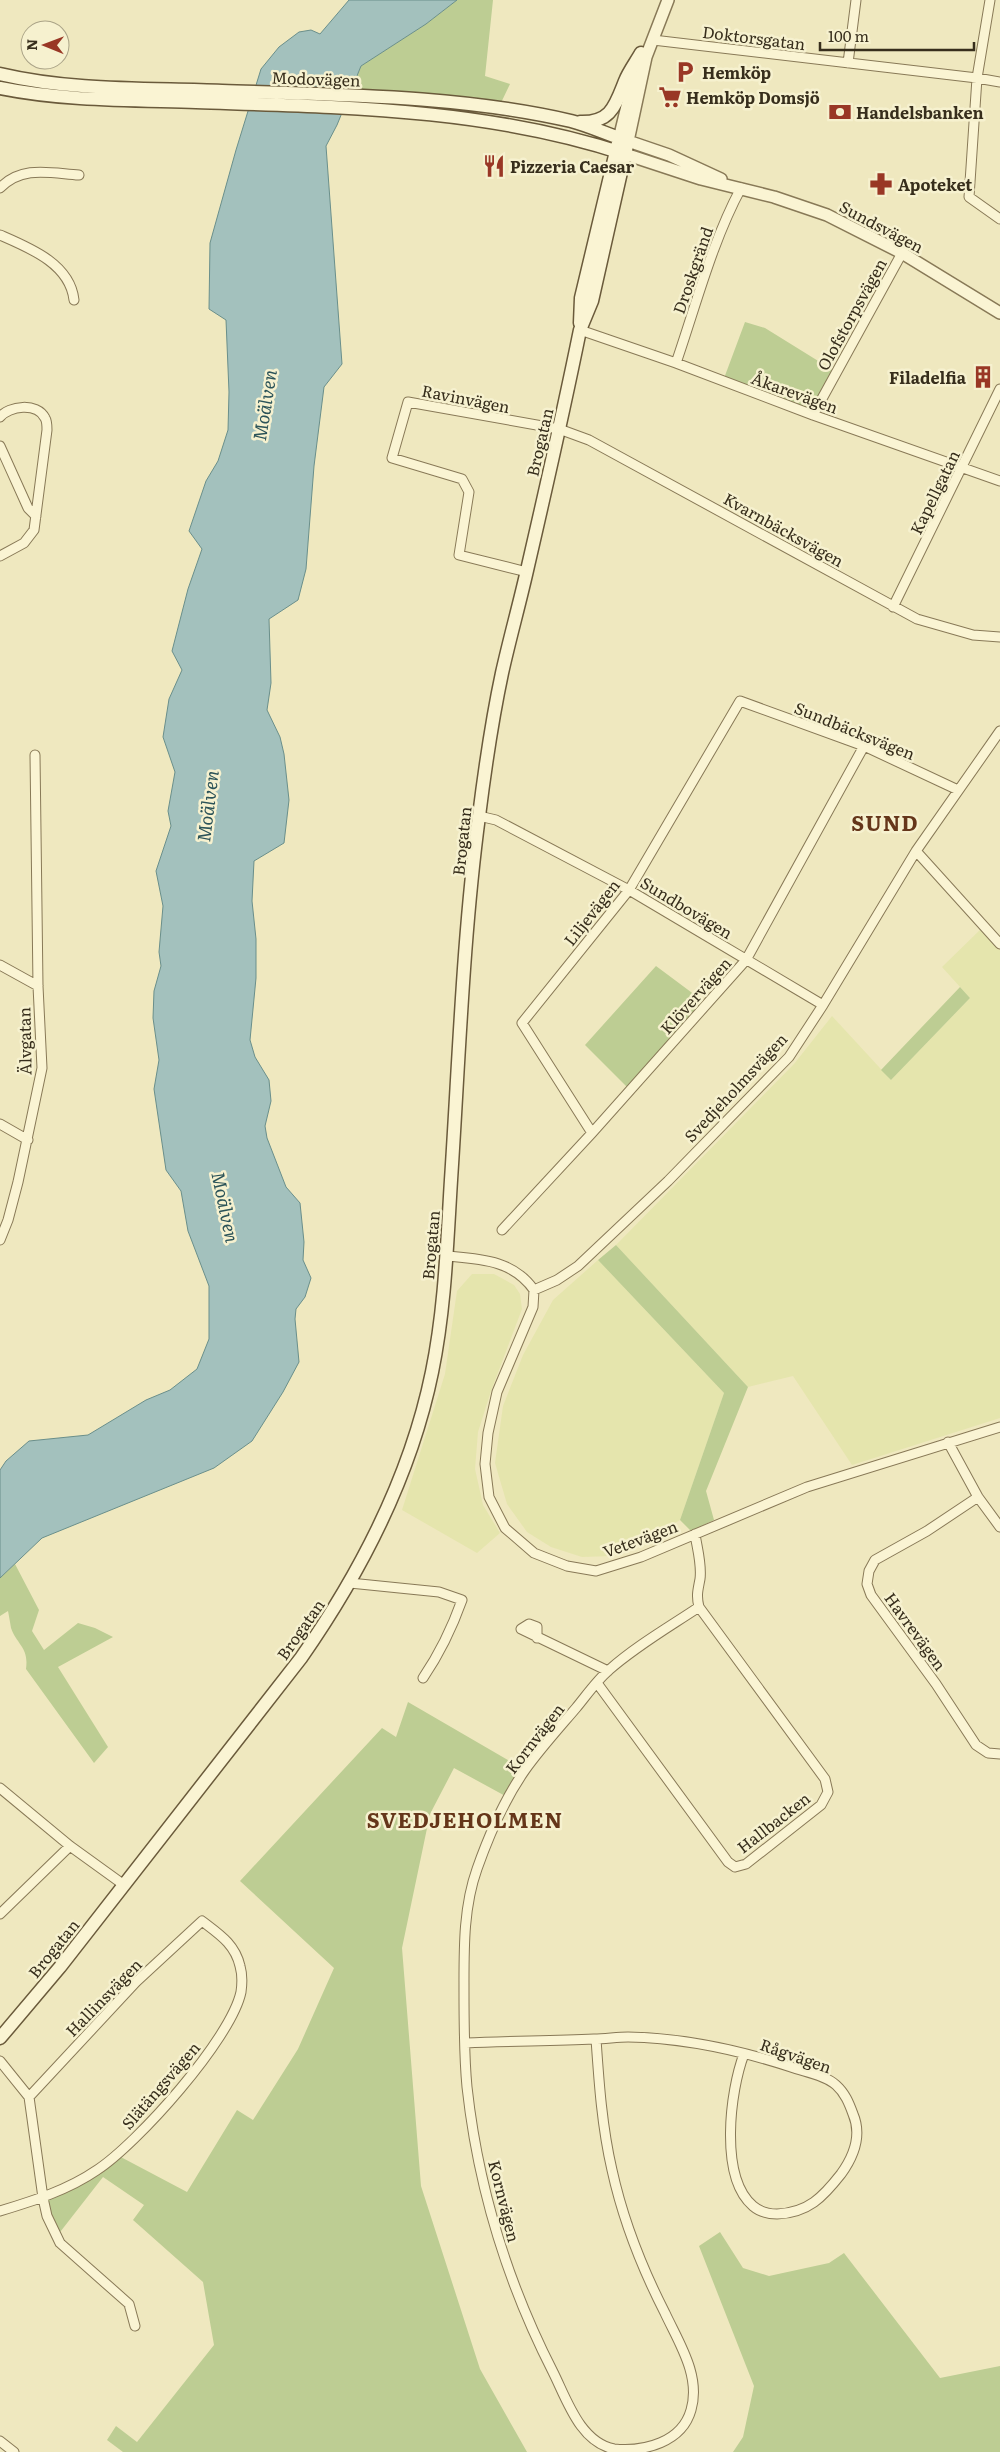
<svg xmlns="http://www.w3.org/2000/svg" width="1000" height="2452" font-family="Literata,serif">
<rect width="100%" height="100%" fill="#efe8bf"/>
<path fill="#e5e5ad" d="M984 926 1000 944V1418L852 1465 793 1376 748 1387 616 1245 794 1064 832 1016 891 1080 970 998 942 967Z
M598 1260 724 1393 680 1520 641 1544 612 1556 582 1557 551 1547 527 1532 507 1504 495 1463 503 1406 523 1355 553 1300Z
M472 1274H494L514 1285 520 1294 522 1309 491 1391 478 1432 475 1469 483 1505 500 1533 477 1553 402 1510 445 1374 457 1291Z"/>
<path fill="#bdcd93" d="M457 0H493L485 76 510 84 498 109 349 95 361 66 426 24Z
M745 322 765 328 836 372 813 415 723 381Z
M656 966 707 1004 630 1090 585 1045Z
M960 987 970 998 891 1080 881 1070Z
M616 1245 748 1387 706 1491 714 1520 691 1531 680 1520 724 1393 598 1260Z
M15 1564 39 1610 32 1631 44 1650 78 1623 95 1628 113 1637 58 1667 108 1747 94 1763 26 1669C29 1647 17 1645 11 1628 10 1622 9 1616 8 1611L0 1616V1578Z
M408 1702 525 1770 509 1798 454 1768 430 1814 402 1948 421 2186 480 2369 527 2452H123L107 2440 116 2426 137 2442 214 2345 203 2282 133 2220 144 2205 103 2177 57 2236 43 2198 117 2155 187 2192 237 2110 253 2120 298 2049 334 1968 240 1881 382 1728 396 1737Z
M720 2232 743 2268 769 2276 829 2263 844 2253 940 2378 1000 2366V2452H733L743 2437 754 2386 699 2246Z"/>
<path fill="#a3c1bd" stroke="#6a8f8b" d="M349 0H457L426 24 361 66 337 125 326 146 342 364 324 387 314 466 306 569 298 600 269 619 271 683 267 710 280 737 284 754 289 800 284 843 254 861 252 901 256 939V978L250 1040 255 1057 269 1080 271 1101 265 1126 267 1138 286 1187 300 1203 304 1242 303 1260 311 1278 305 1297 296 1309 295 1319 299 1362 283 1392 252 1441 214 1468 42 1538 0 1578V1470L6 1461 29 1441 88 1435 146 1400 170 1390 197 1369 209 1339V1286L188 1231 181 1191 166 1170 154 1089 159 1060 153 1018 154 991 161 966 159 952 163 906 156 871 171 826 168 811 175 772 163 737 169 699 182 670 172 651 188 589 202 549 189 531 206 481 218 461 228 430 229 392 226 320 209 309 210 243 236 150 261 69 279 47 299 32 311 30 320 34Z"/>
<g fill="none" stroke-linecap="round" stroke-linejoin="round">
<defs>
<path id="minor" d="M990 0 977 78 969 197 1000 219
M653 40 977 78 1000 82
M848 63 856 0
M0 188C22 165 50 173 79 175
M0 235C30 248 70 264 74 300
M580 330 676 363 813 415 1000 481
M676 363C696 305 712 242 741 188
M813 415 902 253
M0 417C9 406 37 402 45 418 47 421 47 426 47 430L34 530 24 543 0 556
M0 446 28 508 36 516
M527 572 459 555 469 492 462 479 392 458 408 402 559 429 589 440 917 619 973 635 1000 637
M893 607 1000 389
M479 816 496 820 629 890 823 1005
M916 851 1000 944
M0 965 38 986
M0 1124 28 1140
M592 1133 522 1023 629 890 740 701 864 746 958 790
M502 1230 592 1133 746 960 864 746
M0 1240 8 1220 18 1182 42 1068 38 986 35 755
M447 1256C481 1259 513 1260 534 1290L557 1280 578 1266 668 1181 789 1057 823 1005 916 851 1000 731
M534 1290 533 1307 497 1392 488 1433 485 1464 489 1497 505 1528 534 1553 567 1566 596 1571 641 1557 807 1487 1000 1427
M948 1442 978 1497 1000 1527
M978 1497 927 1531 875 1560 869 1571 867 1584 871 1595 936 1684 976 1745 988 1753 1000 1754
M350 1583 439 1592 462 1600C452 1628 440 1653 423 1678
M537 1638V1627L529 1624 521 1629 608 1671
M597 1683 728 1862 735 1867 746 1864 821 1805 828 1792 825 1779 699 1607
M0 1788 70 1846 124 1885
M0 1914 70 1846
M596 2039C599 2083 602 2127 612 2170 623 2220 642 2268 665 2313 679 2343 701 2376 691 2410 682 2442 645 2452 614 2449 580 2442 567 2400 553 2372 507 2282 478 2187 467 2087 464 2056 464 2023 464 1992 464 1951 463 1908 477 1869 489 1835 504 1800 525 1770 540 1749 559 1728 576 1708 586 1696 597 1680 609 1670 636 1646 669 1627 699 1607 696 1595 698 1590 700 1579 702 1564 697 1548 695 1534
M466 2043C509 2041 551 2041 594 2039 605 2039 617 2037 628 2037 683 2038 739 2050 791 2067 805 2072 825 2075 836 2085 845 2093 849 2103 853 2114 862 2135 854 2156 841 2174 823 2197 808 2213 777 2214 768 2214 760 2212 753 2206 719 2177 730 2091 744 2054
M0 2061 29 2097 43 2198 47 2216 60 2243 129 2304 135 2326
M0 2211C33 2201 68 2190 97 2170 137 2144 231 2039 241 1992 242 1985 242 1973 240 1966 235 1944 219 1934 202 1921L136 1982 29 2097
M0 2441 14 2452"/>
<path id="tertiary" d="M668 0 646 57 628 141 669 155 721 179
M619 139 636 69
M625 154 701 179 774 197 827 215 902 253 1000 313"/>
<path id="secondary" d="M0 74C72 91 148 88 222 91 336 95 459 95 571 121 590 126 609 135 628 141L592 301 580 330C564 409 546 488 528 566 520 602 510 637 502 673 492 720 485 768 479 816 463 936 459 1059 451 1180 447 1244 445 1309 432 1372 411 1475 361 1572 301 1658L60 1967 0 2038
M0 88C64 101 131 100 196 102 341 107 486 108 625 154
M580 122C611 123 615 106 625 81 629 71 636 62 641 53
M580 323 581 298 618 143"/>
</defs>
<use href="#minor" stroke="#887957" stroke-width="11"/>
<use href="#tertiary" stroke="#887957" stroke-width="14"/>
<use href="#secondary" stroke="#6a5a3b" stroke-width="15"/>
<use href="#minor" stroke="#faf4d3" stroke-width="9"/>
<use href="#tertiary" stroke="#faf4d3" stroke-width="11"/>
<use href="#secondary" stroke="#faf4d3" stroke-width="12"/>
</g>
<defs>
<symbol id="parking-bare" viewBox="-9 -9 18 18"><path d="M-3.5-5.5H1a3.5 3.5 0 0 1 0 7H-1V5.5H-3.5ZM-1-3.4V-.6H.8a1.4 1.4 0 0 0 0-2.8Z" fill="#993725" stroke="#f6f1cf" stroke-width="2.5" paint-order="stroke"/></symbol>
<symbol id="supermarket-bare" viewBox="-9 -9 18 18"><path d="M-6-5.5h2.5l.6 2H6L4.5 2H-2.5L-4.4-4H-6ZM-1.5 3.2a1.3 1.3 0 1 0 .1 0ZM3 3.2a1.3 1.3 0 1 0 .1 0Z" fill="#993725" stroke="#f6f1cf" stroke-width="2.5" paint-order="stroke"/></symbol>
<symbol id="bank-bare" viewBox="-9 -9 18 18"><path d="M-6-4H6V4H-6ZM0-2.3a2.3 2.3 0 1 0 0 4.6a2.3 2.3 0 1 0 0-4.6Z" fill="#993725" stroke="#f6f1cf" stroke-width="2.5" paint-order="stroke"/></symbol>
<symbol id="restaurant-bare" viewBox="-9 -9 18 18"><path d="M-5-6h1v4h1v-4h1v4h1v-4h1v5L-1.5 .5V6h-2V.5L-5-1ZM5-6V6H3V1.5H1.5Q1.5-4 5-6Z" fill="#993725" stroke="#f6f1cf" stroke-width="2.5" paint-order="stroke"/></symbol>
<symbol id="pharmacy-bare" viewBox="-9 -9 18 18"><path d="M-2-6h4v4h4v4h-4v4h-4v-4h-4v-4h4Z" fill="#993725" stroke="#f6f1cf" stroke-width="2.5" paint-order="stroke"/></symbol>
<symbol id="building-bare" viewBox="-9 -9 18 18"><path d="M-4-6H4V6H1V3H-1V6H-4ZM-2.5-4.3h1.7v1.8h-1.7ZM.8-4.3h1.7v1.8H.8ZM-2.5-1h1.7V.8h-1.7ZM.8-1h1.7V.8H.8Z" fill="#993725" stroke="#f6f1cf" stroke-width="2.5" paint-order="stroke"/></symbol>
</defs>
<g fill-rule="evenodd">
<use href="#parking-bare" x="669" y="56" width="32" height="32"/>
<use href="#supermarket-bare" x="654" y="81" width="32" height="32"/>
<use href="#bank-bare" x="824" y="96" width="32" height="32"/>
<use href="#restaurant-bare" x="478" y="150" width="32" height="32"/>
<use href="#pharmacy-bare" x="865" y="168" width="32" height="32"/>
<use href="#building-bare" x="967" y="361" width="32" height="32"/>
</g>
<g text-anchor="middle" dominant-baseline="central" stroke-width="5" stroke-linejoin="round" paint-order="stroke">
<g font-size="16" fill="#372e1c" stroke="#f6f1cf">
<text transform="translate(754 37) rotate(7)">Doktorsgatan</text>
<text transform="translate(316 78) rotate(2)">Modovägen</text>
<text transform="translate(882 226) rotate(28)">Sundsvägen</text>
<text transform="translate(692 270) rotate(-71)">Droskgränd</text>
<text transform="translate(851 314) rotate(-61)">Olofstorpsvägen</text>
<text transform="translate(795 392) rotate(20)">Åkarevägen</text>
<text transform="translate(466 398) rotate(11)">Ravinvägen</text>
<text transform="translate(539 442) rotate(-77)">Brogatan</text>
<text transform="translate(934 492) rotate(-64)">Kapellgatan</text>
<text transform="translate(784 529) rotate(29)">Kvarnbäcksvägen</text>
<text transform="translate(855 730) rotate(22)">Sundbäcksvägen</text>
<text transform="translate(461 841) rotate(-84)">Brogatan</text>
<text transform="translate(687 907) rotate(31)">Sundbovägen</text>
<text transform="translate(591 912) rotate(-52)">Liljevägen</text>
<text transform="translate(695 995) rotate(-48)">Klövervägen</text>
<text transform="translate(24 1041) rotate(-91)">Älvgatan</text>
<text transform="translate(735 1087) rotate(-47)">Svedjeholmsvägen</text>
<text transform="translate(430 1245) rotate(-85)">Brogatan</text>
<text transform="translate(640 1538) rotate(-20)">Vetevägen</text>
<text transform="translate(300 1629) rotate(-55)">Brogatan</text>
<text transform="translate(916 1631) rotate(54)">Havrevägen</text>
<text transform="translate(534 1738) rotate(-52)">Kornvägen</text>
<text transform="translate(773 1822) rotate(-38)">Hallbacken</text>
<text transform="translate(53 1948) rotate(-51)">Brogatan</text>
<text transform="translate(103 1997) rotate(-46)">Hallinsvägen</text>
<text transform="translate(796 2055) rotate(19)">Rågvägen</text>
<text transform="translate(160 2085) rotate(-49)">Slätängsvägen</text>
<text transform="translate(505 2201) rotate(76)">Kornvägen</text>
</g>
<g font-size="16" font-weight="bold" fill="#372e1c" stroke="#f6f1cf" text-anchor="start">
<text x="702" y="72">Hemköp</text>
<text x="686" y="97">Hemköp Domsjö</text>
<text x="856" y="112">Handelsbanken</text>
<text x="510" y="166">Pizzeria Caesar</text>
<text x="898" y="184">Apoteket</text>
<text x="966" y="377" text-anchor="end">Filadelfia</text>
</g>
<g font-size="18" font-style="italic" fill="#2b5358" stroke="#f6f1cf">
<text transform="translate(264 405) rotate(-81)">Moälven</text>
<text transform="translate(207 806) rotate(-83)">Moälven</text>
<text transform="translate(226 1207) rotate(78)">Moälven</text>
</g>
<g font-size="21" font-weight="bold" letter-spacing="1" fill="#65361a" stroke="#f6f1cf">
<text x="885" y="821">SUND</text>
<text x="465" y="1818">SVEDJEHOLMEN</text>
</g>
</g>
<g transform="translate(45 45) rotate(271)"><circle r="24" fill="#f6f1cf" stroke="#aaa387"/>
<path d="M0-4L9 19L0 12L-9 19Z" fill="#993725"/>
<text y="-8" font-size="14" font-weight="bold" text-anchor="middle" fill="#372e1c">N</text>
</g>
<path d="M820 42v8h154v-8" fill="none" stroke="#372e1c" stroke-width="2.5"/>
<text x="828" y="42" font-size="15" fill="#372e1c" stroke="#f6f1cf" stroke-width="4" paint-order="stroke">100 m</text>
</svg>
